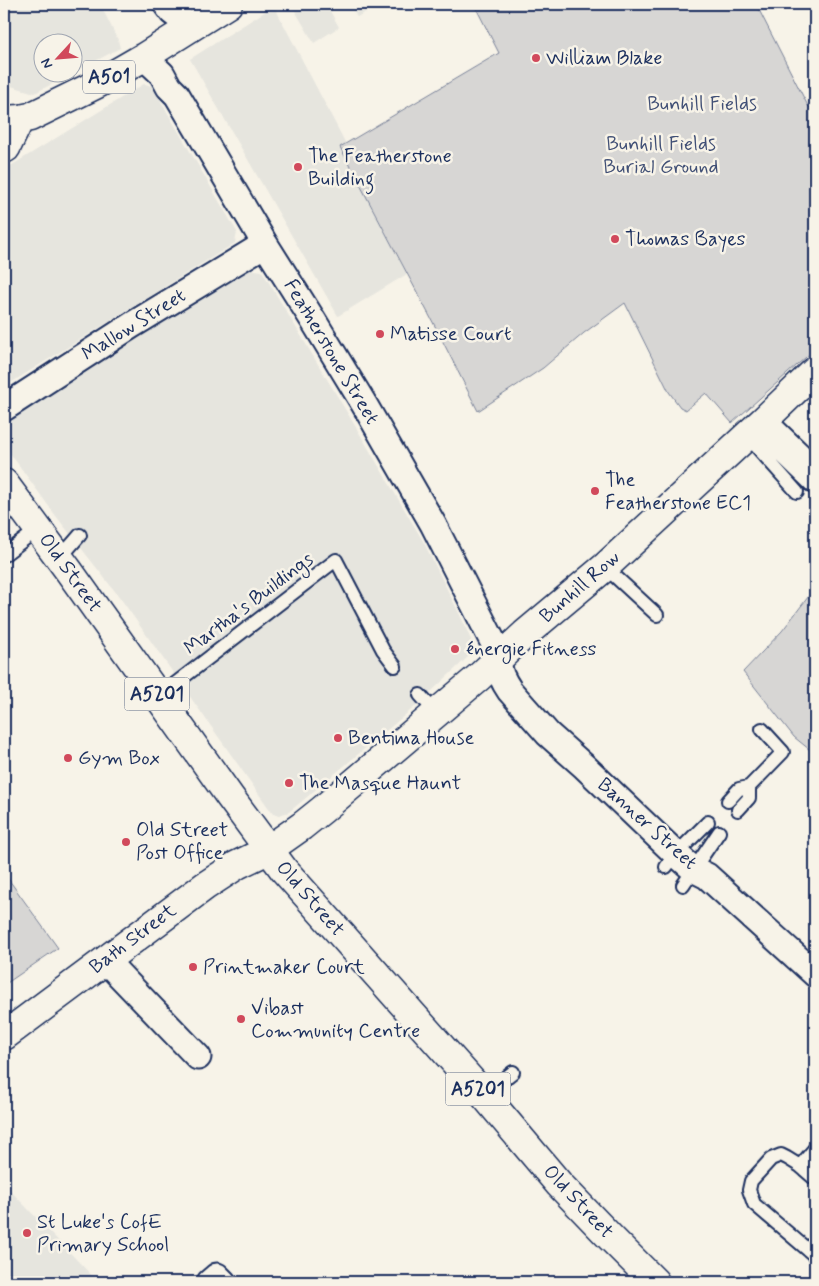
<svg xmlns="http://www.w3.org/2000/svg" width="819" height="1286" font-family="Mynerve,sans-serif">
<rect width="100%" height="100%" fill="#f7f3e8"/>
<filter id="ink" filterUnits="userSpaceOnUse"><feTurbulence type="fractalNoise" baseFrequency=".02" numOctaves="2"/><feDisplacementMap in="SourceGraphic" scale="10" xChannelSelector="R" yChannelSelector="G"/><feConvolveMatrix kernelMatrix="1 2 1 2 8 2 1 2 1" color-interpolation-filters="sRGB"/></filter>
<g filter="url(#ink)">
<path fill="#e6e5de" fill-rule="evenodd" d="M4 4H113L103 10 118 40 120 48 35 93 4 84ZM72 42V72H42V42Z
M291 4H326L339 27 314 43Z
M350 4H380L357 17Z
M274 6 346 144 340 147 407 274 338 316 190 59Z
M144 84 152 86 237 232 235 243 4 387V170Z
M249 269 262 271 351 419 423 541 460 615 475 649 471 654 417 705 289 812 279 815 273 814 121 599 56 516 4 445V418L208 292Z
M4 1184 98 1282H4Z"/>
<path fill="#d7d6d4" stroke="#798299" d="M474 4H756L808 106 813 111 815 116V349L732 423 706 393 686 410 680 407 669 392 625 303 584 333 543 368 478 411 436 328 340 147 499 53Z
M815 588V754L794 737 743 672 782 631Z
M4 873 58 948 4 985Z"/>
<g fill="none" stroke-linecap="round" stroke-linejoin="round">
<defs>
<path id="service" d="M754 430 815 489
M747 436 797 492
M4 555 38 529
M60 558 80 535
M605 567 657 615
M420 695 436 713
M159 696 336 560 383 650 395 666
M728 801 739 789 749 787 783 752 762 729
M738 810 749 798V787
M666 867 676 854 708 822
M683 885 719 832
M484 1095 513 1072
M815 1148 800 1166 815 1179
M800 1166 787 1158 781 1155 771 1159 751 1181 749 1190 754 1204 815 1256"/>
<path id="minor" d="M166 4 172 12 191 27
M144 57 162 74 169 87 177 95 265 244 313 320 364 404 433 524 493 642 501 675 505 683 510 691 548 734 585 767 676 854 693 869 707 876 815 974
M4 408 132 325 265 244
M763 421 815 471
M105 960 198 1057
M210 1282 217 1276 223 1282"/>
<path id="secondary" d="M4 1036 205 886 237 865 268 850 302 826 322 810 479 677 525 634 605 567 763 421 815 371"/>
<path id="primary" d="M4 120 20 119 30 117 99 83 144 57 228 4
M4 149 6 148 20 119
M4 483 69 571 230 797 284 870 484 1095 559 1184 611 1238 655 1282"/>
</defs>
<use href="#service" stroke="#1b2f5e" stroke-width="16"/>
<use href="#minor" stroke="#1b2f5e" stroke-width="29"/>
<use href="#secondary" stroke="#1b2f5e" stroke-width="31"/>
<use href="#primary" stroke="#1b2f5e" stroke-width="31"/>
<use href="#service" stroke="#f7f3e8" stroke-width="12"/>
<use href="#minor" stroke="#f7f3e8" stroke-width="25"/>
<use href="#secondary" stroke="#f7f3e8" stroke-width="28"/>
<use href="#primary" stroke="#f7f3e8" stroke-width="28"/>
</g>
</g>
<g fill="#d1495b" stroke="#f7f3e8" stroke-width="2">
<circle cx="536" cy="58" r="5"/>
<circle cx="298" cy="167" r="5"/>
<circle cx="615" cy="239" r="5"/>
<circle cx="380" cy="334" r="5"/>
<circle cx="595" cy="491" r="5"/>
<circle cx="455" cy="649" r="5"/>
<circle cx="338" cy="738" r="5"/>
<circle cx="68" cy="758" r="5"/>
<circle cx="289" cy="783" r="5"/>
<circle cx="126" cy="842" r="5"/>
<circle cx="193" cy="967" r="5"/>
<circle cx="241" cy="1019" r="5"/>
<circle cx="27" cy="1233" r="5"/>
</g>
<g text-anchor="middle" dominant-baseline="central" stroke-width="5" stroke-linejoin="round" paint-order="stroke">
<g fill="#f7f3e8" stroke="#5d6a87" stroke-width="1">
<rect x="83" y="60.5" width="52" height="33" rx="4"/>
<rect x="124.5" y="677.5" width="65" height="33" rx="4"/>
<rect x="445.5" y="1072.5" width="65" height="33" rx="4"/>
</g>
<g font-size="19" font-weight="bold" fill="#1b2f5e">
<text x="109" y="77">A501</text>
<text x="157" y="694">A5201</text>
<text x="478" y="1089">A5201</text>
</g>
<g font-size="20" fill="#1b2f5e" stroke="#f7f3e8" text-anchor="start">
<text x="546" y="58">William Blake</text>
<text x="308" y="156">The Featherstone<tspan x="308" dy="23">Building</tspan></text>
<text x="625" y="239">Thomas Bayes</text>
<text x="390" y="334">Matisse Court</text>
<text x="605" y="480">The<tspan x="605" dy="23">Featherstone EC1</tspan></text>
<text x="465" y="649">énergie Fitness</text>
<text x="348" y="738">Bentima House</text>
<text x="78" y="758">Gym Box</text>
<text x="299" y="783">The Masque Haunt</text>
<text x="136" y="830">Old Street<tspan x="136" dy="23">Post Office</tspan></text>
<text x="203" y="967">Printmaker Court</text>
<text x="251" y="1008">Vibast<tspan x="251" dy="23">Community Centre</tspan></text>
<text x="37" y="1222">St Luke's CofE<tspan x="37" dy="23">Primary School</tspan></text>
</g>
<g font-size="20" fill="#415076" stroke="#f7f3e8">
<text x="702" y="104">Bunhill Fields</text>
<text x="661" y="144">Bunhill Fields<tspan x="661" dy="23">Burial Ground</tspan></text>
</g>
<g font-size="20" fill="#1b2f5e" stroke="#f7f3e8">
<text transform="translate(134 325) rotate(-32)">Mallow Street</text>
<text transform="translate(331 352) rotate(59)">Featherstone Street</text>
<text transform="translate(70 573) rotate(54)">Old Street</text>
<text transform="translate(580 587) rotate(-41)">Bunhill Row</text>
<text transform="translate(249 604) rotate(-37)">Martha's Buildings</text>
<text transform="translate(647 824) rotate(42)">Banner Street</text>
<text transform="translate(310 899) rotate(49)">Old Street</text>
<text transform="translate(133 939) rotate(-37)">Bath Street</text>
<text transform="translate(578 1202) rotate(47)">Old Street</text>
</g>
</g>
<rect width="819" height="1286" fill="none" stroke="#f7f3e8" stroke-width="20"/>
<rect x="10" y="10" width="799" height="1266" fill="none" stroke="#1b2f5e" stroke-width="2" filter="url(#ink)"/>
<g transform="translate(58 58) rotate(244)"><circle r="24" fill="#f7f3e8" stroke="#9fa5b1"/>
<path d="M0-4L9 19L0 12L-9 19Z" fill="#d1495b"/>
<text y="-8" font-size="14" font-weight="bold" text-anchor="middle" fill="#1b2f5e">N</text>
</g>
</svg>
